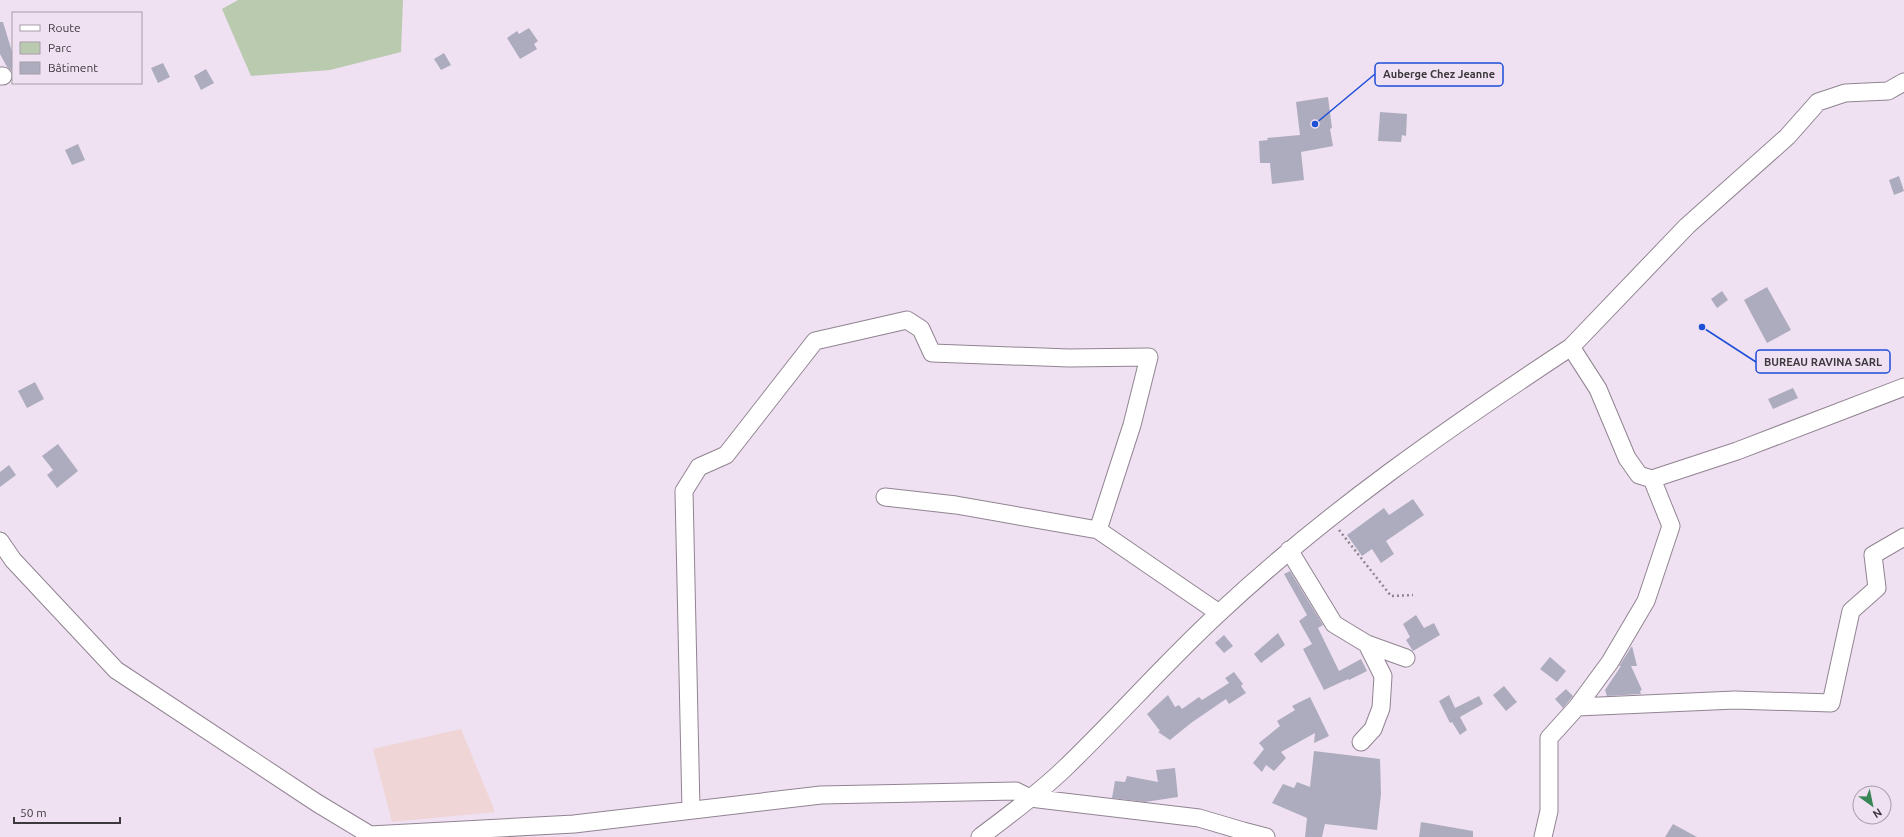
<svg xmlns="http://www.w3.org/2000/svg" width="1904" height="837" font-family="Ubuntu,sans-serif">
<rect width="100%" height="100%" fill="#efe1f1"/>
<path fill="#f0d5d6" d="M461 729 495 812 392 822 373 749Z"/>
<path fill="#bacaaf" d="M238 0H403L401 52 330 70 251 76 222 9Z"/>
<path fill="#adacbf" d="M0 22H3L13 55V78L12 71 7 67 0 54Z
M529 28 538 41 534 44 537 49 520 59 507 38 517 31 519 34Z
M444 53 451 65 441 70 434 59Z
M163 63 170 77 158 83 151 68Z
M206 69 214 83 201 90 194 76Z
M1328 97 1332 128 1330 129 1333 146 1301 152 1304 180 1272 184 1270 163H1260L1259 141 1268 140 1267 138 1300 135 1296 102Z
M1380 112 1407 114 1406 136 1402 135 1401 142 1378 141Z
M78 144 85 160 72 165 65 150Z
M1899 176 1904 191 1894 195 1889 180Z
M1767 287 1791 330 1767 343 1744 300Z
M1722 291 1728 300 1717 308 1711 299Z
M35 382 44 399 27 408 18 391Z
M1793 388 1798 398 1773 409 1768 399Z
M58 444 78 471 57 488 47 475 53 470 42 456Z
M9 465 16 475 0 487V472Z
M1413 499 1424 515 1386 541 1394 554 1381 563 1372 549 1362 556 1347 535 1384 508 1389 515Z
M1290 571 1323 625 1318 628 1339 671 1361 659 1367 671 1349 680 1348 679 1324 690 1303 649 1312 644 1299 621 1307 615 1284 574Z
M1416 615 1424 628 1434 623 1440 635 1413 651 1406 640 1410 637 1403 624Z
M1278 633 1285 645 1261 663 1254 654Z
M1224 635 1233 646 1224 653 1215 643Z
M1632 646 1637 666H1631L1642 690 1640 691 1641 694 1607 696 1605 690 1621 666H1619Z
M1550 657 1566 671 1557 682 1540 669Z
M1234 672 1243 684 1241 686 1246 693 1229 704 1226 699 1191 723 1170 740 1158 732 1160 731 1147 714 1168 695 1175 707 1179 705 1182 709 1199 697 1202 700 1229 683 1225 678Z
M1504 686 1517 702 1506 711 1493 695Z
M1566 689 1573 696 1563 708 1555 699Z
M1449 695 1455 708 1479 696 1483 704 1460 717 1467 730 1460 735 1452 722 1450 723 1439 701Z
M1310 697 1329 736 1314 743 1315 733 1281 752 1286 758 1274 771 1266 765 1262 772 1253 763 1264 749 1259 743 1280 726 1277 721 1295 710 1292 706Z
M1314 751 1380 759 1381 794 1377 830 1325 824 1322 837H1305L1307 818 1272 803 1283 784 1294 788 1297 782 1310 787Z
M1175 768 1178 797 1145 802 1112 798 1115 781 1125 782 1127 776 1158 782 1156 770Z
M1421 822 1473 831V837H1419Z
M1673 824 1697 837H1665Z"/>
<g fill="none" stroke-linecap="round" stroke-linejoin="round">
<defs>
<path id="street" d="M0 76H3
M1571 347 1687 226 1787 137 1818 102 1845 93 1888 91 1904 82
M885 497 956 505 1098 530 1219 613
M0 541 13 560 116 670 317 803 370 835 574 824 821 795 1016 791 1030 798 1199 818 1243 831V837
M1289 550 1334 624 1367 644 1383 676 1381 708 1373 729 1361 742
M1367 644 1406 658
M1577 707 1735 700 1831 703 1851 611 1877 588 1873 555 1904 537
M691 810 684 491 699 467 726 455 815 341 907 320 921 329 932 353 1069 358 1149 357 1132 425 1098 530
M1243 831 1266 837
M980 837C1009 815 1038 794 1064 769 1117 718 1165 663 1219 613 1327 512 1448 428 1571 347L1598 389 1627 458 1639 475 1652 479 1737 451 1904 387
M1543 837 1549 811V738L1577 707 1610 662 1646 601 1671 526 1652 479"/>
</defs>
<use href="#street" stroke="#918492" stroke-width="19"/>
<path stroke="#8f8590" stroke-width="2.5" stroke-dasharray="2 3" stroke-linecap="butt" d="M1339 530 1391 596 1413 595"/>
<use href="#street" stroke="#fff" stroke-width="17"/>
</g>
<path fill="none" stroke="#1d4ed8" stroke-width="1.5" d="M1315 124L1375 74M1702 327L1756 362"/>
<g fill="#1d4ed8" stroke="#efe1f1" stroke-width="1.5">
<circle cx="1315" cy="124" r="4"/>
<circle cx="1702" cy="327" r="4"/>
</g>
<g fill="#efe1f1" stroke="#1d4ed8" stroke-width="1.5">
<rect x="1375" y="63" width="128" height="23" rx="4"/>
<rect x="1756" y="350" width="134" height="23" rx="4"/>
</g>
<g font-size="11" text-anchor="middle" font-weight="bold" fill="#3d373e">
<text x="1439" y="78">Auberge Chez Jeanne</text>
<text x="1823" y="366">BUREAU RAVINA SARL</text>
</g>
<rect x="12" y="12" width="130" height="72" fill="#efe1f1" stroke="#a89da9"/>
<rect x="20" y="25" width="20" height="6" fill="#ffffff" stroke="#a89da9"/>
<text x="48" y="32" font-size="12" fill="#3d373e">Route</text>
<rect x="20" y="42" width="20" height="12" fill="#bacaaf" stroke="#a89da9"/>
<text x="48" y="52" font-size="12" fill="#3d373e">Parc</text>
<rect x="20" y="62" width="20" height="12" fill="#adacbf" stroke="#a89da9"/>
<text x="48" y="72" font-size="12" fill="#3d373e">Bâtiment</text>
<g transform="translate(1872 805) rotate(147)"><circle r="19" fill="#efe1f1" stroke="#a89da9"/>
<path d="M0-3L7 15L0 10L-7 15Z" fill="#388656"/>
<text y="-6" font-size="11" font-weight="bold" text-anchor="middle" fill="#3d373e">N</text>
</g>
<path d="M14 817v6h106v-6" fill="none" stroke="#3d373e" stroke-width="2"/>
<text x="20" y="817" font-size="12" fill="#3d373e" stroke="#efe1f1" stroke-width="3" paint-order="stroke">50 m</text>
</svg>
